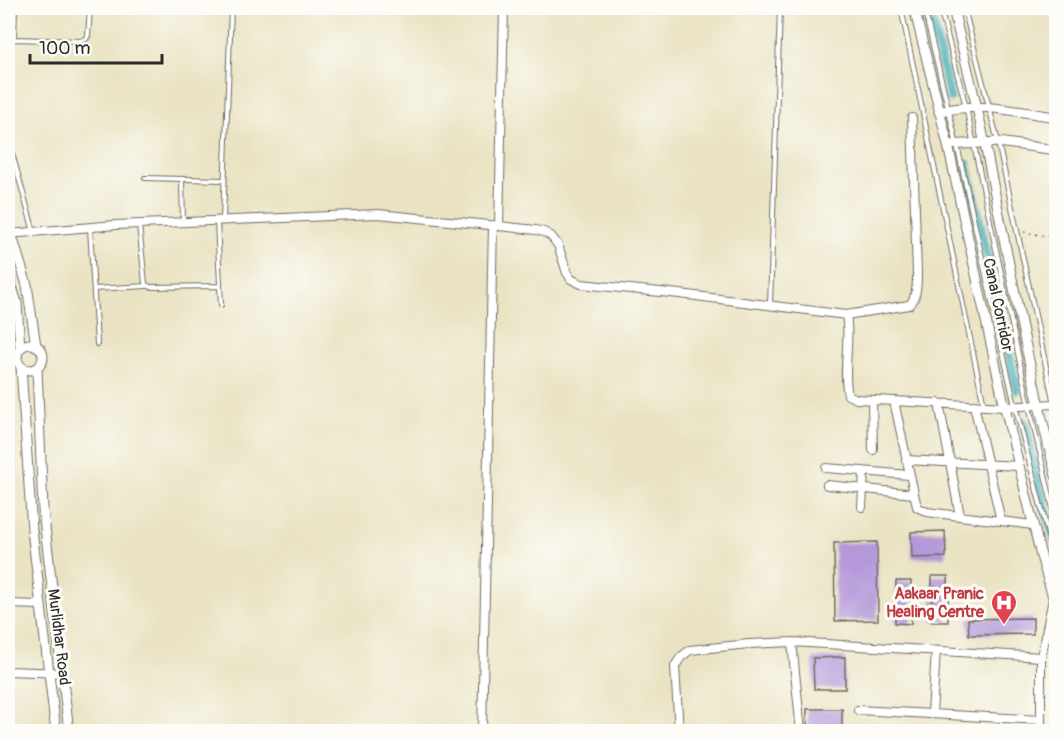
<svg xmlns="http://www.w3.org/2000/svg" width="1064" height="739" font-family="Pangolin,sans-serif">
<rect width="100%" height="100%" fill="#fdfcf7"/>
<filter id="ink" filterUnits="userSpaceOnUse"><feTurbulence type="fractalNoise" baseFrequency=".0167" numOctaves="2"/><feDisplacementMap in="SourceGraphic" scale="12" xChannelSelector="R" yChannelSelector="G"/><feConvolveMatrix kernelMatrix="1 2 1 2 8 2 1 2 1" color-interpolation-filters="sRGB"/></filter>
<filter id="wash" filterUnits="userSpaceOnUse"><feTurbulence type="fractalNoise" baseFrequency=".008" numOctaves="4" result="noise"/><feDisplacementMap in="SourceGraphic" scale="24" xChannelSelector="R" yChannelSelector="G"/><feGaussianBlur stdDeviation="1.35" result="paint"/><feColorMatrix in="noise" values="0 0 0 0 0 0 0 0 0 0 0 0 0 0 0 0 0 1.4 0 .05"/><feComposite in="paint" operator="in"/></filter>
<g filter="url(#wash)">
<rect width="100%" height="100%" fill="#eae3c3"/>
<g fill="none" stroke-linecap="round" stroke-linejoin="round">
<path stroke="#3cadb5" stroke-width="9" d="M929 8 950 98
M967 164 1017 390
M1025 423 1040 490 1056 542"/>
</g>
<g id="blocks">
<path fill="#b498d9" d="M945 531 946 557 912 558 911 532Z
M877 542 878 620 835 621 834 543Z
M932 576H948V622H932Z
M896 581H911V624L895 623Z
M1033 618V634L969 635 968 619Z
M845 657V689H814L813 658Z
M807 709H842V732H807Z"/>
</g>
</g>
<g filter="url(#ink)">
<use href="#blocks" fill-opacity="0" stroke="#6e6b60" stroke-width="1.5"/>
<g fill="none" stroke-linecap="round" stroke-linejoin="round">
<defs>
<path id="service" d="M901 8 984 405
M924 8 957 145 1015 406 1056 565
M940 8 966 107 1029 406 1056 522
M964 8 998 142 1056 413
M14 39 15 8
M8 43 14 39 80 41 86 39 88 36 90 8
M8 139 34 232
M145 178 224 180
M182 179 183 222
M223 220 231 8
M217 222 221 305
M139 225 145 283 146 285 151 287 220 286
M90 228 97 344
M94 289 147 286
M770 305 780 8"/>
<path id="minor" d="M912 118 917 274C917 284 917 298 909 305L846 315C851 342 842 369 848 395L857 399 1005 407 1054 404
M499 226 504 8
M8 234 116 225 378 214 499 226 536 230 544 232 551 236 558 245 567 273 571 279 581 284 680 294 846 315
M8 361 17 360
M872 400 873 450
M894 401 917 507 927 512 1033 525
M939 403 960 516
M974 405 1001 521
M906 460 1019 466
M826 468 909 475
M827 485 914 494
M862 507 864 471
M8 604 40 605
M792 642 801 732
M8 671 63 673
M858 710 1041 720
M932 714 936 651
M482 732 493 225
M679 732 675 666 681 657 690 650 749 644 792 642 1041 657
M1041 732V657L1053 599"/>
<path id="tertiary" d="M914 8 948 145 1004 404 1041 556 1056 607
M953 8C963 53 976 99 985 145 1008 256 1028 367 1056 476
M939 112C977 101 1018 112 1056 117
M948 145 998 142 1056 150
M8 223 27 285 36 346
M8 274 17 303 20 348
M17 357a13 13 0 1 1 26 0a13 13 0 1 1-26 0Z
M21 367 32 530 56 732
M37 368 43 510 69 732"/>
</defs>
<use href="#service" stroke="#6e6b60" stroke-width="6"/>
<use href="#minor" stroke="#6e6b60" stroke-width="10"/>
<use href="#tertiary" stroke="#6e6b60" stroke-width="11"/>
<path stroke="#6e6b60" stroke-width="1.5" stroke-dasharray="1.5 4.5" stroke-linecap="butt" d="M1024 232 1056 238"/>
<use href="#service" stroke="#fff" stroke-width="4"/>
<use href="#minor" stroke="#fff" stroke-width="8"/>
<use href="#tertiary" stroke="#fff" stroke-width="9"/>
</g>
</g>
<defs>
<symbol id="hospital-pin" viewBox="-11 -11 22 30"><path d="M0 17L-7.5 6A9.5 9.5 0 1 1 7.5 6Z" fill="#e0444e" stroke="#fdfcf7"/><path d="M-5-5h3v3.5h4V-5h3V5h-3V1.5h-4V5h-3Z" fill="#fff"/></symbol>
</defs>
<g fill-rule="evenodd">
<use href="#hospital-pin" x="989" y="588" width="30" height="40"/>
</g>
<g text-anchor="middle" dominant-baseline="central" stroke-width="6" stroke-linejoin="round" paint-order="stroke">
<g font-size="16" fill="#2b2b2b" stroke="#fdfcf7">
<text transform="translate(998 305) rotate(78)">Canal Corridor</text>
<text transform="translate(59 637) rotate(83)">Murlidhar Road</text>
</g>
<g font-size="16" font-weight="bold" fill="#be3a42" stroke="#fdfcf7" text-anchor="end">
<text x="984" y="594">Aakaar Pranic<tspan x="984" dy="18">Healing Centre</tspan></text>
</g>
</g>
<rect width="1064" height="739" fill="none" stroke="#fdfcf7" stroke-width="30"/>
<path d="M30 54v9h132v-9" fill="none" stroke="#2b2b2b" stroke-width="3"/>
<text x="39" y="54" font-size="18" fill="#2b2b2b" stroke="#fdfcf7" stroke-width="4.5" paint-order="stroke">100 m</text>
</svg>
